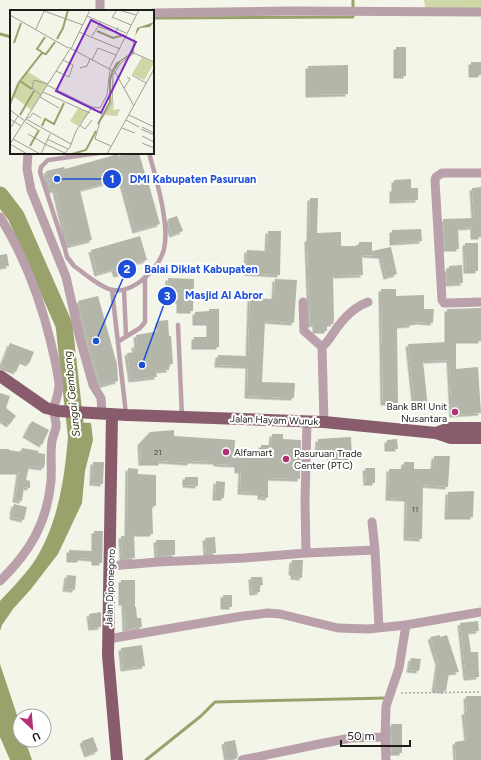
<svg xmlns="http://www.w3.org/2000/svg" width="481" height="760" font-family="Figtree,sans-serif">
<defs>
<filter id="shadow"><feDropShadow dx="-2.5" dy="2.5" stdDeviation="0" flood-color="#0004"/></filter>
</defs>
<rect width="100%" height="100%" fill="#f3f5e8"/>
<path fill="#cfd7a7" d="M424 0H481V12L426 11Z"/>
<path fill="#9aa26c" d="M69 422 91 423 93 440 85 471 82 503 58 554 31 589 13 609 2 625 0 631V601C13 587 27 573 37 557 61 516 66 468 69 422Z
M0 664 20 724V740H25L32 760H10L0 737Z"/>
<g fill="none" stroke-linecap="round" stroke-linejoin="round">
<path stroke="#9aa26c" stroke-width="3" d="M153 18 353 17V0
M0 34 11 37
M146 760 201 716 215 702 386 698"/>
<path stroke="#9aa26c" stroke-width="17" d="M0 195 16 216 64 325 77 441V444"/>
</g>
<path fill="#b4b6aa" filter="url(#shadow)" d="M396 47H406V76H396Z
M471 62H481V75H471Z
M348 65V94L308 95V66Z
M130 153H139L145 174H146L160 224 135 231 121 179 80 190 92 240 68 246 55 190 50 191 46 171 64 167 65 169 118 154V156Z
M411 179V188H418V200L392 201V189H394V180Z
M481 187V237H473V227L458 228 459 249H445L443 219 474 218 472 188Z
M310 198H318L317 233 341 232V246H359V242H372V251L391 247 397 274 386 277 381 256 362 255 363 275 333 276 334 321 333 324H327V331H315V324L310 325 307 239H309Z
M177 216 183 231 172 235 169 227 168 219Z
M421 229 422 241 392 243V230Z
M268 231H281L280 275 246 273 247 250 267 251Z
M140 236 147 260 131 265 133 271 116 275 114 269 97 274 91 250Z
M465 243H478V271H466Z
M7 254 9 266 0 267V255Z
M462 265 463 283 447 284 446 269H449V266Z
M168 278 194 279 193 311H179V301H167Z
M275 279 297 280 294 323 265 321 262 382 295 383 294 398 247 396 248 366 217 365 218 355 248 356 250 298 274 299Z
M381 289H396V296L424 295V309H434L433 323 420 322 412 323V325L397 326 398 403H383Z
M98 296 117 364 118 381 100 386 86 338 78 301Z
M481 308V341H456V369L478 367 481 413 452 415 449 360 423 361 428 408 415 409 408 344 447 342V309Z
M209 309H219V347H194V337H209V323H195V312L209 311Z
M168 320 169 336H171L173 364H169V370L156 371 157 377 131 380 127 353 135 352 134 345H137L136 335 159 331 158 321Z
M10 343 34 352 29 364 21 361 16 372 1 366Z
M0 393 10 396 6 408 16 416 9 425 2 420 1 421H0Z
M32 421 49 430 42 445 25 435Z
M174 430V436L235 440 234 457 261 458V445H271L272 434H283V439L301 440 300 479 268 478V498L260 497V493L240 492 241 471H237V465L216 464V462L190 461V463L161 461V463H141L140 443 150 432Z
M351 437 352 458 330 459 329 454 317 452 318 439Z
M397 439 398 449H387V440Z
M22 448 39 451 38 453 45 454V462L44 468 29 466 26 480 30 481V488L24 487 22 501 15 500 19 472H0V449H9V450L21 452Z
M434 456H450L448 487 423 485 422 539 406 538 407 499 388 498 389 469H403L404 462H414V469H433Z
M93 462H104L103 484 92 483Z
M128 468 138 469V474L156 475V506H152L153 534H134L135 558 122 559 121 536H127Z
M365 468H375V483H366Z
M185 477H198V486L185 485Z
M216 481 225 482 224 498H215Z
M474 491 473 517H447L448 492Z
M14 504 27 507 24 520 12 517 13 512H12Z
M94 531H103L102 563H94V559L80 558V560H69V550L94 551Z
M215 537 216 553 206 554 205 538Z
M156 540H175V555L157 556Z
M292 560H303L302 578 293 577V573H291Z
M67 575 76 576 75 590 65 589Z
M251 577H262L263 585H260V592L252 593Z
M121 580H135V607H136L137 618H141L142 627 125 630 124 603H121Z
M223 595H232V607H223Z
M101 612V627L91 628 89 614Z
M478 621 479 631 468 632 471 652H478L479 677 466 678 460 623Z
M440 635V637L447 635 459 672 449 673 446 691 434 690 438 663 430 637Z
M142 645 145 666 123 669 121 648Z
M411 658 421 659 419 671 409 670Z
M466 696H481V760H456L455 742 467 740 464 712H467Z
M391 724H402V753H392Z
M93 737 98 751 87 755 82 741Z
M235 740 238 756 236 759 227 760 224 742Z"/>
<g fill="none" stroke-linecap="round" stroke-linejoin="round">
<path stroke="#a9aaa0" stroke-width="1.5" stroke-dasharray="2 2" stroke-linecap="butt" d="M401 693 481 692"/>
<path stroke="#baa0aa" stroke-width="4.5" d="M99 153 48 160 41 167 40 172 65 249 67 257 74 266C84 273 101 288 113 290 123 292 133 287 141 281 151 273 161 261 164 249 170 225 156 178 149 153
M112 290 126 414
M124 290 126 336
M178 325 182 417
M119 341 140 328 145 322V277"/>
<path stroke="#baa0aa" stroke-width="9" d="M100 0V11
M153 13 291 11 481 12
M28 153 27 169 31 190 66 277 80 339 93 385 101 398 102 414
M481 173H442L436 177 435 180 442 300 444 303H448L481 302
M0 217C25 257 40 298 51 343 54 357 58 371 59 385 59 393 55 401 54 409 53 415 57 421 56 427 55 432 53 436 52 441 50 454 52 468 51 481 47 523 30 552 0 581
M303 302 304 331 322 347
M324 422 322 347C327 343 330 338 334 332 342 320 354 307 368 302
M375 550 379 628
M306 553 375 550 372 522
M110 566 158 562 244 558 306 553 305 501 307 421
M108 639 243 616 268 613 280 614 338 628 368 629 406 625 481 612
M242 760 319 744 351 738 385 737
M386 760 385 737 386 706 399 668 406 625"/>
<path stroke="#885c6d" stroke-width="12" d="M0 376 46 408 58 411 127 415 324 422 436 433 451 438H481
M112 415 108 655 117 760
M436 433 450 428H481"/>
</g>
<g fill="#b42f73" stroke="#fff" stroke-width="1.5">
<circle cx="455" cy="412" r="4"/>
<circle cx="226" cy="452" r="4"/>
<circle cx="286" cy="459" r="4"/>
</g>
<g text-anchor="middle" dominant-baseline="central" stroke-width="4" stroke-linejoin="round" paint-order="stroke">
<g font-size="8" fill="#43433d">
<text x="158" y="452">21</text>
<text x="415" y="509">11</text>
</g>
<g font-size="10" fill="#1d1d19" stroke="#fff" text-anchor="start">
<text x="447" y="406" text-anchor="end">Bank BRI Unit<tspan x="447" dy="12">Nusantara</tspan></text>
<text x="234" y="452">Alfamart</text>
<text x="294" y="453">Pasuruan Trade<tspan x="294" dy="12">Center (PTC)</tspan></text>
</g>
<g font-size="10" fill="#1d1d19" stroke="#fff">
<text transform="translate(274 420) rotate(2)">Jalan Hayam Wuruk</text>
<text transform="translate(110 588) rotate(-88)">Jalan Diponegoro</text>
</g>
<g font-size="11" font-style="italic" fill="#2f3308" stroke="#fff">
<text transform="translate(72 394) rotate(-96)">Sungai Gembong</text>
</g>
</g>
<g transform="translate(10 10)">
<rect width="144" height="144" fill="#f3f5e8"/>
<path d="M132 47 144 53 134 70 122 64ZM18 62 38 74 21 100 3 86 12 67ZM104 91 103 100 110 99 107 106 95 105ZM68 98 79 103 68 116 60 111Z" fill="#cfd7a7"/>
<path d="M144 12 140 17 130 18 125 26 124 43 111 51 104 61 102 60 106 53 121 43 127 18Z" fill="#9aa26c"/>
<path fill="none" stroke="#9aa26c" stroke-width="2" d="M87 21 103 28 114 25M47 29 53 18 58 0M4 33 11 13M32 42 27 39 35 27M22 79 10 71 32 43 36 44 45 32M0 94 9 72M10 105 24 81M88 114 100 92V70L103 60M32 116 35 109 44 114 54 93M20 136 29 120M62 144 76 140 86 121"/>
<path fill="none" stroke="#9d9f95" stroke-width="1" d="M107 0 102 7 121 15M109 0 126 5M34 1 73 15M0 5 58 38M77 6 116 23M89 17 106 22 108 17M26 19 34 1M69 22 110 39M82 26 91 12M58 37 105 62 124 96M61 39 80 0M82 50 88 38 106 45M70 58 77 56 80 49M99 59 129 0M46 61 59 67 63 55 53 50M122 65 136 73M37 75 82 97 90 98 97 85 100 60M114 78 120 69 117 67M33 82 80 103M31 85 22 78 24 70 38 74M30 87 49 98M0 100 15 111M119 105 144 117M17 107 19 108 23 103 31 108M0 109 11 116M16 109 61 134M116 110 129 117M15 112 28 120M70 115 75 119 82 110M1 117 8 106M132 117 144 123M112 118 125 123M131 119 144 125M18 124 35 134M132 126 144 132M3 129 30 144M37 129 58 139M132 133 144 138M0 134 17 144M0 134 60 39M35 134 55 143M101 136 85 129 90 111 102 93 103 65 111 53 124 43 144 52M31 144 40 124M54 144 60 137 66 121 82 97M97 144 144 59"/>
<path fill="#7b2cbf" fill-opacity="0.15" stroke="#7b2cbf" stroke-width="2" d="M81 10 126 32 91 103 46 81Z"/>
<rect width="144" height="144" fill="none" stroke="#1d1d19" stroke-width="2"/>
</g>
<path fill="none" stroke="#1d4ed8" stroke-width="1.5" d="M57 179L112 179M96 341L127 269M142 365L167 296"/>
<g fill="#1d4ed8" stroke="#fff" stroke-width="1.5">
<circle cx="57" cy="179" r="4"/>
<circle cx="96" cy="341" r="4"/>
<circle cx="142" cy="365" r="4"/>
<circle cx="112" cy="179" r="10"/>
<circle cx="127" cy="269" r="10"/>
<circle cx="167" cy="296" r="10"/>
</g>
<g font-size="12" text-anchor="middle" font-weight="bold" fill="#fff">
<text x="112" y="183">1</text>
<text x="127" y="273">2</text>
<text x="167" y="300">3</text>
</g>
<g font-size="11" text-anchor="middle" font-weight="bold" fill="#1d4ed8" stroke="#fff" stroke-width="4" stroke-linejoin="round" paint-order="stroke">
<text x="193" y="183">DMI Kabupaten Pasuruan</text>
<text x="201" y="273">Balai Diklat Kabupaten</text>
<text x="224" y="299">Masjid Al Abror</text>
</g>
<g transform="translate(32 728) rotate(154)"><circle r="19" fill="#ffffff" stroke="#a5a5a3"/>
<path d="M0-3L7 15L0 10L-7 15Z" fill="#b42f73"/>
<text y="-6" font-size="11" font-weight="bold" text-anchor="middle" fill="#1d1d19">U</text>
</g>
<path d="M341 740v6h69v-6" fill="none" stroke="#1d1d19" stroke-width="2"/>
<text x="347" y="740" font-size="12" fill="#1d1d19" stroke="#ffffff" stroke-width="3" paint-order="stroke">50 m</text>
</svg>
